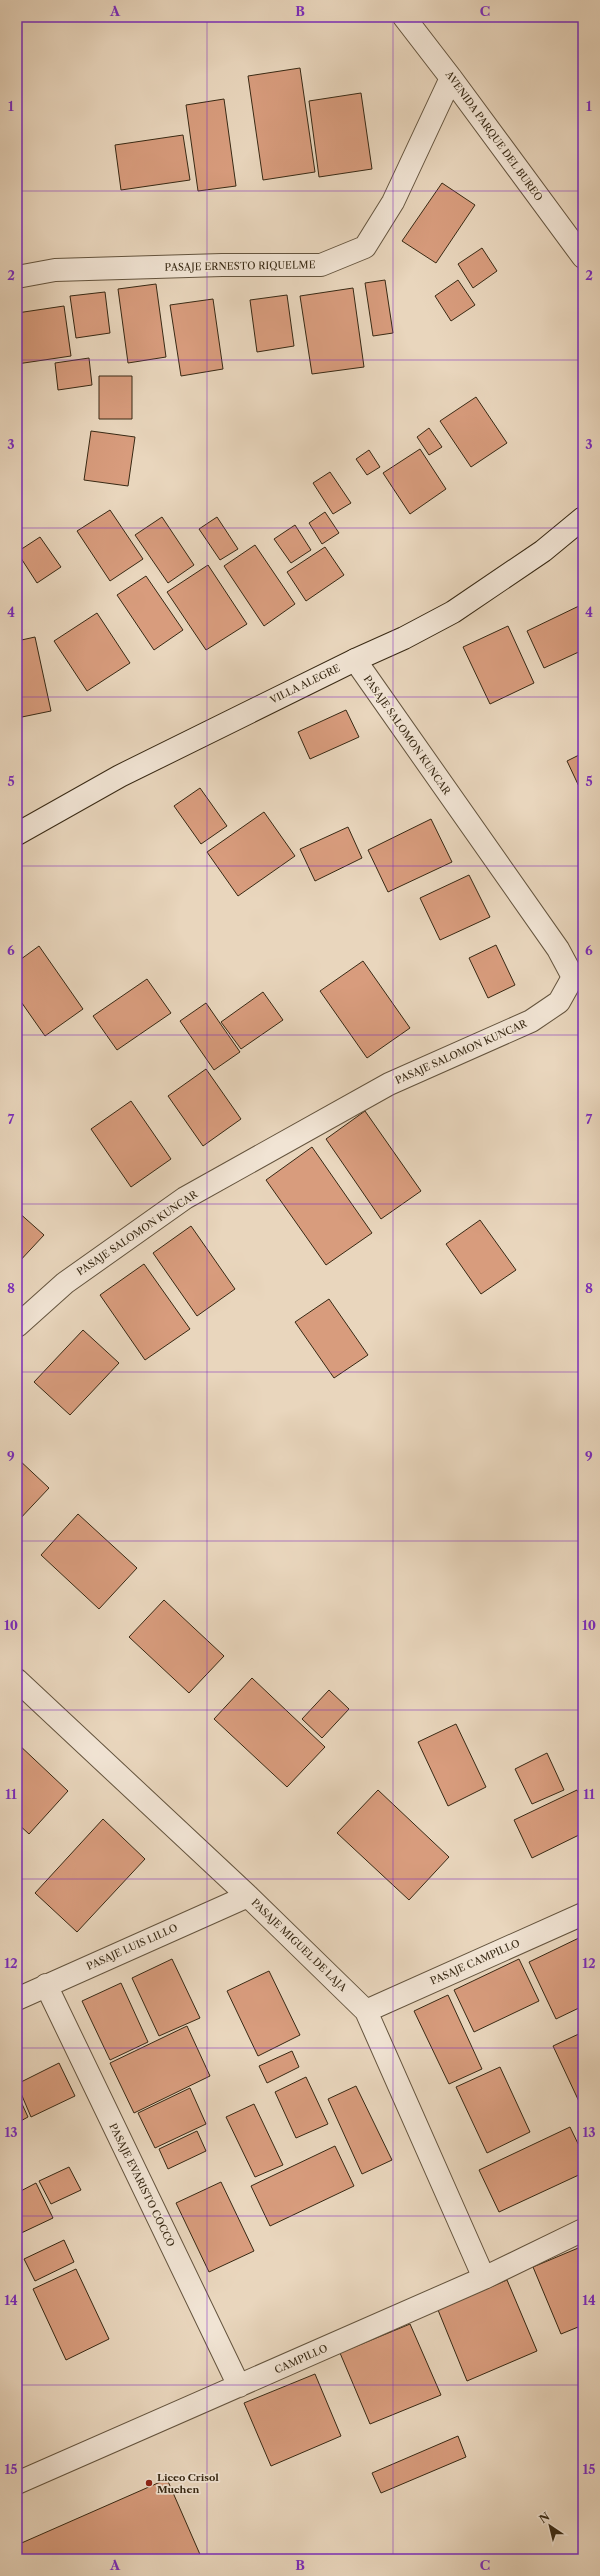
<svg xmlns="http://www.w3.org/2000/svg" width="600" height="2576" font-family="'Libre Caslon Text',serif">
<rect width="100%" height="100%" fill="#e9d6bd"/>
<filter id="stains"><feTurbulence type="fractalNoise" baseFrequency=".005" numOctaves="4"/><feColorMatrix values="0 0 0 0 .2 0 0 0 0 .09 0 0 0 0 .02 0 0 0 .5 -.17"/></filter>
<radialGradient id="worn" r=".72"><stop offset=".6" stop-color="#630" stop-opacity="0"/><stop offset="1" stop-color="#630" stop-opacity=".3"/></radialGradient>
<path fill="#d89c7d" stroke="#382914" d="M300 68 315 172 263 180 248 76Z
M361 93 372 169 319 177 309 101Z
M224 99 236 186 198 191 186 105Z
M183 135 190 180 121 190 115 145Z
M442 183 475 205 436 263 402 241Z
M482 248 497 271 473 288 458 264Z
M385 280 393 333 373 336 365 283Z
M458 280 475 305 451 321 435 296Z
M156 284 166 357 128 363 118 289Z
M353 288 364 367 312 374 300 296Z
M105 292 110 333 76 338 70 296Z
M287 295 294 346 257 352 250 300Z
M213 299 223 369 181 376 170 305Z
M64 306 71 356 17 364V313Z
M89 358 92 385 58 390 55 363Z
M99 376H132V419H99Z
M476 397 507 443 471 467 440 421Z
M429 428 442 447 429 455 417 437Z
M91 431 135 437 128 486 84 480Z
M420 449 446 489 410 514 383 473Z
M369 450 380 467 367 475 356 459Z
M330 472 351 503 333 514 313 483Z
M110 510 143 559 110 581 77 531Z
M325 512 339 533 322 544 309 523Z
M162 517 194 565 168 583 135 535Z
M217 517 238 549 220 560 199 529Z
M295 525 311 550 291 563 274 539Z
M40 537 61 567 37 583 17 552Z
M255 545 295 604 264 626 224 566Z
M325 547 344 575 306 601 287 572Z
M208 565 247 624 206 650 167 592Z
M146 576 183 630 154 650 117 595Z
M581 605 583 609V650L544 668 527 631Z
M97 613 130 663 87 691 54 641Z
M508 626 534 683 490 704 463 647Z
M35 637 51 711 17 718V641Z
M346 710 359 737 310 759 298 732Z
M583 753V795L567 761Z
M200 788 227 826 201 844 174 806Z
M264 812 295 856 238 896 207 852Z
M431 819 452 862 388 892 368 850Z
M348 827 362 858 315 881 300 849Z
M469 875 490 917 440 940 420 898Z
M496 945 515 985 488 998 469 958Z
M39 946 83 1009 45 1036 17 996V962Z
M363 961 410 1028 367 1058 320 991Z
M147 979 171 1013 117 1050 93 1016Z
M263 992 283 1020 241 1049 221 1022Z
M206 1003 240 1052 214 1070 180 1021Z
M206 1069 241 1119 203 1146 168 1096Z
M131 1101 171 1159 131 1187 91 1129Z
M365 1111 421 1191 381 1219 326 1139Z
M312 1147 372 1233 326 1265 266 1180Z
M17 1211 44 1235 17 1264Z
M480 1220 516 1270 481 1294 446 1244Z
M191 1226 235 1289 197 1316 153 1253Z
M144 1264 190 1329 145 1360 100 1295Z
M329 1299 368 1355 334 1378 295 1322Z
M83 1330 119 1363 70 1415 34 1382Z
M17 1458 49 1488 17 1522Z
M78 1514 137 1568 99 1609 41 1555Z
M164 1600 224 1656 189 1693 129 1637Z
M252 1678 325 1747 287 1787 214 1719Z
M329 1690 349 1709 322 1738 302 1719Z
M456 1724 486 1787 448 1806 418 1742Z
M17 1743 68 1791 29 1834 17 1823Z
M547 1753 564 1790 532 1804 515 1769Z
M378 1790 449 1857 409 1900 337 1833Z
M577 1790 583 1803V1833L532 1858 514 1820Z
M103 1819 145 1859 77 1932 35 1893Z
M583 1936V2006L556 2019 529 1962Z
M172 1959 200 2018 159 2036 132 1978Z
M519 1959 539 2001 474 2032 454 1990Z
M269 1971 300 2035 258 2056 227 1991Z
M121 1983 148 2042 110 2060 82 2001Z
M448 1995 482 2069 449 2084 414 2011Z
M187 2026 210 2076 134 2113 110 2063Z
M583 2032V2110L553 2046Z
M292 2051 299 2067 267 2083 259 2066Z
M59 2063 75 2096 31 2117 17 2084Z
M500 2067 530 2132 487 2153 456 2087Z
M306 2077 328 2124 296 2138 275 2092Z
M356 2086 392 2160 362 2174 328 2099Z
M190 2088 206 2124 155 2148 138 2113Z
M17 2093 28 2117 17 2123Z
M254 2104 283 2165 255 2177 226 2117Z
M570 2127 583 2154V2173L499 2212 479 2170Z
M197 2131 206 2151 168 2169 159 2149Z
M335 2146 354 2186 270 2226 251 2186Z
M69 2167 81 2190 51 2204 39 2181Z
M221 2182 254 2251 209 2272 176 2203Z
M36 2183 53 2218 17 2235V2193Z
M64 2240 74 2262 35 2281 24 2259Z
M583 2246V2325L561 2334 533 2267Z
M76 2269 109 2339 66 2360 33 2289Z
M507 2280 537 2351 467 2381 438 2310Z
M410 2324 441 2395 370 2424 340 2353Z
M315 2374 341 2436 271 2466 244 2403Z
M458 2436 466 2457 381 2493 372 2473Z
M167 2479 202 2559H17V2545Z"/>
<g fill="none" stroke-linecap="round" stroke-linejoin="round">
<defs>
<path id="street" d="M404 17 451 78 583 257
M17 277 55 270 222 265H321L365 247 393 202 451 78
M17 1326 65 1283 185 1198 389 1084 531 1021 559 1002 573 977 558 949 355 660
M17 1680 248 1896 366 2011 484 2278
M46 1985 239 2386
M17 1999 248 1896
M366 2011 583 1914
M17 2483 484 2278 583 2230"/>
<path id="secondary" d="M17 834 120 776 355 660 404 638 453 612 543 551 583 518"/>
</defs>
<use href="#street" stroke="#64543e" stroke-width="24"/>
<use href="#secondary" stroke="#382914" stroke-width="24"/>
<use href="#street" stroke="#f1e4d4" stroke-width="22"/>
<use href="#secondary" stroke="#f1e4d4" stroke-width="22"/>
</g>
<path fill="none" stroke="#7b2cbf" stroke-width="1" stroke-opacity="0.55" d="M207 17V2559M393 17V2559M17 191H583M17 360H583M17 528H583M17 697H583M17 866H583M17 1035H583M17 1204H583M17 1372H583M17 1541H583M17 1710H583M17 1879H583M17 2048H583M17 2216H583M17 2385H583"/>
<circle fill="#8f2418" stroke="#f1e4d4" stroke-width="1.5" cx="149" cy="2483" r="4"/>
<g text-anchor="middle" dominant-baseline="central" stroke-width="3.5" stroke-linejoin="round" paint-order="stroke">
<g font-size="10" fill="#382914" stroke="#f1e4d4">
<text transform="translate(494 136) rotate(54)">AVENIDA PARQUE DEL BUREO</text>
<text transform="translate(240 266) rotate(-1)">PASAJE ERNESTO RIQUELME</text>
<text transform="translate(305 684) rotate(-26)">VILLA ALEGRE</text>
<text transform="translate(407 735) rotate(55)">PASAJE SALOMON KUNCAR</text>
<text transform="translate(461 1052) rotate(-24)">PASAJE SALOMON KUNCAR</text>
<text transform="translate(137 1233) rotate(-34)">PASAJE SALOMON KUNCAR</text>
<text transform="translate(299 1945) rotate(44)">PASAJE MIGUEL DE LAJA</text>
<text transform="translate(132 1947) rotate(-24)">PASAJE LUIS LILLO</text>
<text transform="translate(475 1962) rotate(-24)">PASAJE CAMPILLO</text>
<text transform="translate(142 2185) rotate(64)">PASAJE EVARISTO COCCO</text>
<text transform="translate(301 2359) rotate(-24)">CAMPILLO</text>
</g>
<g font-size="10" font-weight="bold" fill="#382914" stroke="#f1e4d4" text-anchor="start">
<text x="157" y="2477">Liceo Crisol<tspan x="157" dy="12">Muchen</tspan></text>
</g>
</g>
<rect width="600" height="2576" fill="none" stroke="#e9d6bd" stroke-width="44"/>
<g transform="translate(550 2526) rotate(325)" stroke="#f1e4d4" stroke-width="3" paint-order="stroke">
<path d="M0-3L7 15L0 10L-7 15Z" fill="#382914"/>
<text y="-6" font-size="11" font-weight="bold" text-anchor="middle" fill="#382914">N</text>
</g>
<rect x="22" y="22" width="556" height="2532" fill="none" stroke="#7b2cbf" stroke-width="1.5"/>
<g font-size="13" text-anchor="middle" font-weight="bold" fill="#7b2cbf">
<text x="115" y="16">A</text>
<text x="300" y="16">B</text>
<text x="485" y="16">C</text>
<text x="11" y="111">1</text>
<text x="589" y="111">1</text>
<text x="11" y="280">2</text>
<text x="589" y="280">2</text>
<text x="11" y="449">3</text>
<text x="589" y="449">3</text>
<text x="11" y="617">4</text>
<text x="589" y="617">4</text>
<text x="11" y="786">5</text>
<text x="589" y="786">5</text>
<text x="11" y="955">6</text>
<text x="589" y="955">6</text>
<text x="11" y="1124">7</text>
<text x="589" y="1124">7</text>
<text x="11" y="1293">8</text>
<text x="589" y="1293">8</text>
<text x="11" y="1461">9</text>
<text x="589" y="1461">9</text>
<text x="11" y="1630">10</text>
<text x="589" y="1630">10</text>
<text x="11" y="1799">11</text>
<text x="589" y="1799">11</text>
<text x="11" y="1968">12</text>
<text x="589" y="1968">12</text>
<text x="11" y="2137">13</text>
<text x="589" y="2137">13</text>
<text x="11" y="2305">14</text>
<text x="589" y="2305">14</text>
<text x="11" y="2474">15</text>
<text x="589" y="2474">15</text>
<text x="115" y="2570">A</text>
<text x="300" y="2570">B</text>
<text x="485" y="2570">C</text>
</g>
<rect width="100%" height="100%" filter="url(#stains)"/>
<rect width="100%" height="100%" fill="url(#worn)"/>
</svg>
